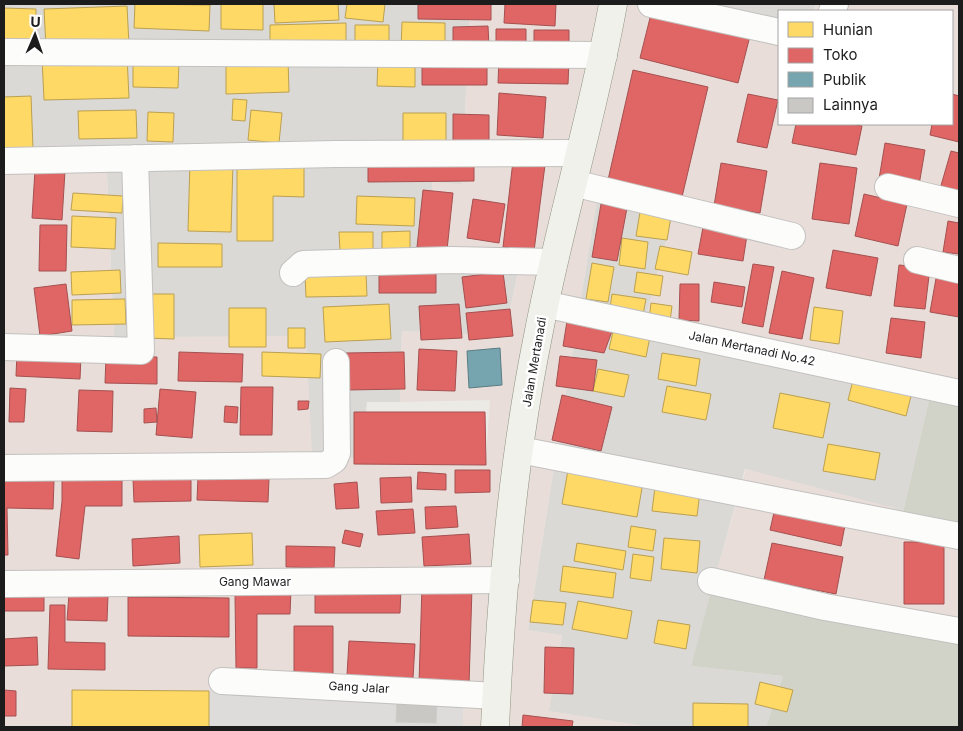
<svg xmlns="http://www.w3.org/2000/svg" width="963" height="731" font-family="Inter,sans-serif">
<rect width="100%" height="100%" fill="#ebeae5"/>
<path fill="#dad9d6" d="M4 4H470L462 185 432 182 518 273 504 336 402 331 400 402H367L361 459 312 453 114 337 106 152 4 158Z
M682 4H816L813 11H779V39Z
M599 186 675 206 647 316 933 383 903 512 745 469 691 666 783 676 766 727H649L548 711 562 636 528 630Z"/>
<path fill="#e8ddd8" d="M470 4H682L779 39V124H952V11H813L816 4H959V389L646 316 675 206 599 186 528 630 562 635 549 711 649 727H463V697L211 676 207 727H4V158L106 152 114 337 306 336 312 453 361 459H486L490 400 400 402 402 331 504 336 518 273 432 270V182L462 184Z
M746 469 959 525V639L710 595Z"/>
<path fill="#d2d3c8" d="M933 383 959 389V525L903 512Z
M710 595 959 639V727H766L783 676 691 666Z"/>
<path fill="#dddcda" d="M211 675 463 696V727H207Z"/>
<path fill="#ffd966" stroke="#bba050" d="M135 4 210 5 209 31 134 28Z
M221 4H263V30L221 29Z
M274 4H338L339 20 275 23Z
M347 4H385L383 22 345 18Z
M127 6 129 45 46 48 44 9Z
M4 8 36 9V45L4 44Z
M402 22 445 23V51L401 50Z
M346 23V45L270 47V25Z
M355 25H389V46H355Z
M127 56 129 98 44 100 42 58Z
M288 59 289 92 226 94V60Z
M378 59 415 60V87L377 86Z
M133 60 179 62 178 88 133 87Z
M31 96 33 149 4 150V97Z
M233 99 247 100 245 121 232 120Z
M136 110 137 138 79 139 78 111Z
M251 110 282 113 279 143 248 140Z
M148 112 174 113 173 142 147 141Z
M403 113H446V144H403Z
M190 161 233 163 231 232 188 231Z
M237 161 304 162V197L273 196V241H237Z
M73 193 123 196 122 213 71 210Z
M357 196 415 198 414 226 356 224Z
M641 206 672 211 667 240 636 236Z
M72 216 116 218 115 249 71 247Z
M410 231V249L382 250V232Z
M339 232H373V250L340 251Z
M622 238 648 242 645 269 619 265Z
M158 243 222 244V267H158Z
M660 246 692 252 688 275 655 269Z
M592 263 614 267 608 302 586 299Z
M120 270 121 293 72 295 71 272Z
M637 272 663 276 660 296 634 292Z
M366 273 367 296 306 297 305 274Z
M147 294H174V339L147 338Z
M612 294 646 299 642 320 609 315Z
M125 299 126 324 72 325V300Z
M651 303 672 306 670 321 649 319Z
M389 304 391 339 325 342 323 307Z
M814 307 843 311 839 344 810 340Z
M229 308H266V347H229Z
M615 323 651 331 646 357 609 349Z
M288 328H305V348H288Z
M262 352 321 354 320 378 262 376Z
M662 353 700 359 696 386 658 379Z
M598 369 629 375 624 397 593 391Z
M853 380 911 396 906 416 848 400Z
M667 386 711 394 706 420 662 412Z
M780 393 830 403 823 438 773 428Z
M828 444 880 453 875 480 823 471Z
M568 470 643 482 637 517 562 504Z
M655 487 700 492 697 516 652 511Z
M631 526 656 530 653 551 628 547Z
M252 533 253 565 200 567 199 535Z
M664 538 700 541 697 573 661 569Z
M577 543 626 551 623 570 574 561Z
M633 554 654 557 651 581 630 578Z
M563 566 616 573 613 598 560 591Z
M533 600 566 603 563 625 530 622Z
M578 601 632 611 627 639 572 629Z
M658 620 690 625 686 649 654 643Z
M760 682 793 690 787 712 755 704Z
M72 690 209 691V727H72Z
M693 703 748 704V727H693Z"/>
<path fill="#e06666" stroke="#a55050" d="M418 4H491V20L418 19Z
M505 4H556L555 26 504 23Z
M652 10 750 36 738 83 640 58Z
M488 26 489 46H453V27Z
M496 29H526V46L496 45Z
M534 30H569V50L534 51Z
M499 58 569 60 568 84 498 83Z
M422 59H487V85H422Z
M633 70 708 87 682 197 608 180Z
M499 93 546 97 543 138 497 135Z
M748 94 778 100 767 148 737 142Z
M952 94 959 96V142L930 135 932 124H952Z
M453 114 489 115V143L453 142Z
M796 124H850L862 126 856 155 792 143Z
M885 143 925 150 919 185 879 179Z
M951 151 959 153V195L940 189Z
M513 161 545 165 534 251 503 247Z
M721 163 767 171 760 213 714 206Z
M820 163 857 168 849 224 812 219Z
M474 165V181L368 182V166Z
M35 170 65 171 62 220 32 218Z
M423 190 453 193 447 250 417 247Z
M864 194 907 204 898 246 855 236Z
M473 199 505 204 499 243 467 238Z
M601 204 627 208 617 261 592 257Z
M948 221 959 223V254L943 252Z
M40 225H67L66 271H39Z
M703 227 747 235 743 261 698 254Z
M833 250 878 258 871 296 826 288Z
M753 264 774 267 763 327 742 323Z
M899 265 930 268 925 309 894 306Z
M379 269H436V293H379Z
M782 271 814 278 802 339 769 333Z
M503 272 507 303 466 308 462 277Z
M937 273 959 277V317L930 312Z
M714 282 745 287 742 307 711 302Z
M66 284 72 331 40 336 34 288Z
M680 284H699V321L679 320Z
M459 304 462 338 421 340 419 306Z
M510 309 513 336 469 340 466 313Z
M568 315 615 323 604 353 563 346Z
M891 318 925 322 921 358 886 353Z
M419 349 457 351 455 391 417 390Z
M179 352 243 354 242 382 178 381Z
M404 352 405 389 347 390 346 353Z
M17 353 81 356 80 379 16 376Z
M106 356 157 357V384L105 383Z
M560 356 597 360 593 391 556 386Z
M241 387H273L272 435H240Z
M10 388 26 389 24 422H9Z
M160 389 196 392 192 438 156 435Z
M79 390 113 391 112 432 77 431Z
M562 395 612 407 601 451 552 440Z
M298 401H309L308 409 298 410Z
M225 406 238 407 237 423 224 422Z
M156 408 157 422 144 423V409Z
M354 412H485L486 465 354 464Z
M455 470H490V492L455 493Z
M418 472 446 474V490L417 489Z
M198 477 269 479 268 502 197 500Z
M411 477 412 502 381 503 380 478Z
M62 478 122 479V506H85L79 559 56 556 62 501Z
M191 478V501L134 502 133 479Z
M4 481H54L53 509 7 508 8 555H4Z
M357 482 359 508 336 509 334 484Z
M776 504 846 520 841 546 770 530Z
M456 506 458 527 426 529 425 507Z
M413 509 415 533 378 535 376 511Z
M345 530 363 534 360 547 342 543Z
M469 534 471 564 424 566 422 537Z
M179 536 180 563 133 566 132 539Z
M904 542H944V604H904Z
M772 543 843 557 836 594 764 580Z
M286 546 335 547 334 568 286 567Z
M422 586 472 588 469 685 419 683Z
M315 589H401L400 613H315Z
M291 590 290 614H257V668H236L235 594Z
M69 594 108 595 107 621 67 620Z
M4 597H44V611H4Z
M128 597 229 598V637L128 636Z
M50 605H65V642L105 643V670L48 669Z
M294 626H333V676H294Z
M37 637 38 665 4 666V639Z
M349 641 415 644 413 678 347 675Z
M545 647 574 648 573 694 544 693Z
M4 690 16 691V716H4Z
M523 715 573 721 572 727H522Z"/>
<path fill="#76a5af" stroke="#5b7c83" d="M500 348 502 385 469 388 467 351Z"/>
<path fill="#c9c8c5" stroke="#ceccc7" d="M397 699 437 702 436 723 396 722Z"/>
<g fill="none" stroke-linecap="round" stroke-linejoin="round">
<defs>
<path id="street" d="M651 4 779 32
M832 11 835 4
M4 52 604 55
M4 161 335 154 580 153
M573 183 792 236
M888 187 959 204
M917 260 959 270
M293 273 303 264 336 263 452 260 554 262
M544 304 959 393
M4 347 141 351 135 158
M520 450 959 536
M4 468 326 465 334 460 337 453 336 362
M711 581 825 607 959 631
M4 584 506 580
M222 681 497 696"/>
<path id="secondary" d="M495 727C501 597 512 464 538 336 559 225 593 116 613 4"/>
</defs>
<use href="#street" stroke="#c2c1bf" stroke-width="28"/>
<use href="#secondary" stroke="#8e9280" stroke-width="29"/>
<use href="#street" stroke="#fcfcfb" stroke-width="26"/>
<use href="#secondary" stroke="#eff1ea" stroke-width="28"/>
</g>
<g text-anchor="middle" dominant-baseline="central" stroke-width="5" stroke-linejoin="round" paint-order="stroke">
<g font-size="12" fill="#1c1c1c" stroke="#fff">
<text transform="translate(752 348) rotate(12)">Jalan Mertanadi No.42</text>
<text transform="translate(534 362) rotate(-80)">Jalan Mertanadi</text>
<text x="255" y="581">Gang Mawar</text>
<text transform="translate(359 687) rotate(3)">Gang Jalar</text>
</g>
</g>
<rect width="963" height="731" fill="none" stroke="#1c1c1c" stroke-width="10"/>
<rect x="778" y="10" width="175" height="115" fill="#ffffff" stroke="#a4a4a4"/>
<rect x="788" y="22" width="25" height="15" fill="#ffd966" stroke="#a4a4a4"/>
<text x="823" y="35" font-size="15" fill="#1c1c1c">Hunian</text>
<rect x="788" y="48" width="25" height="15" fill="#e06666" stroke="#a4a4a4"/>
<text x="823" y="60" font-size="15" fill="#1c1c1c">Toko</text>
<rect x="788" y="72" width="25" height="15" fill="#76a5af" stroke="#a4a4a4"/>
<text x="823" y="85" font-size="15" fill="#1c1c1c">Publik</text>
<rect x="788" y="98" width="25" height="15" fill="#c9c8c5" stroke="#a4a4a4"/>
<text x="823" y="110" font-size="15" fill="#1c1c1c">Lainnya</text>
<g transform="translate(35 35) rotate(2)" stroke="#ffffff" stroke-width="4" paint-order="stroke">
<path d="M0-4L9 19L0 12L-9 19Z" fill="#1c1c1c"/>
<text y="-8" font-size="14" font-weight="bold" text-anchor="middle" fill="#1c1c1c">U</text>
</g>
</svg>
